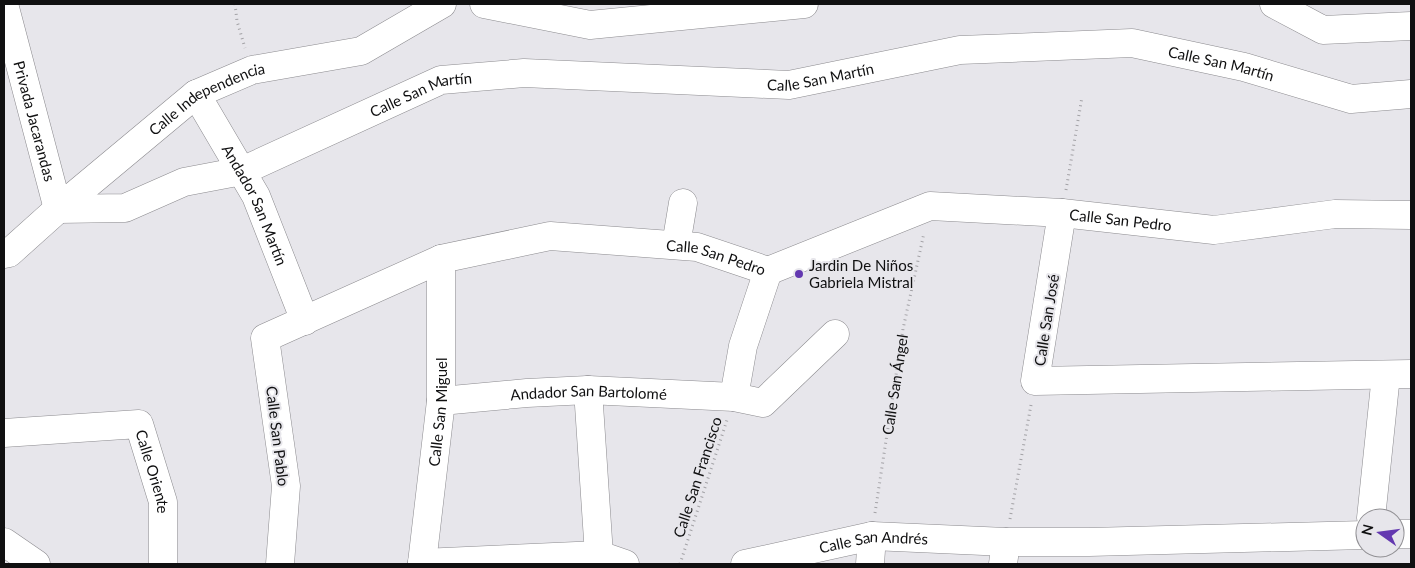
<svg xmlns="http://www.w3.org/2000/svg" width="1415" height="568" font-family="Lato,sans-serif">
<rect width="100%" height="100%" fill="#e7e6eb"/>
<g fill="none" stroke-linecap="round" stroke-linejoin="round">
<defs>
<g id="minor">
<path id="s2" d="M4 4 58 209 125 208 184 182 242 171 441 80 524 73 789 85 960 50 1132 43 1244 67 1351 99 1411 94"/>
<path d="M484 4 590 25 804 4"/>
<path d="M1274 4 1323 30 1411 26"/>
<path id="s3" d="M196 94 256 196 305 321"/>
<path d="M1062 213 1035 381 1411 374"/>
<path d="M676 245 683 203"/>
<path id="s4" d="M4 254 9 253 58 209 196 94 252 70 361 51 442 4"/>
<path d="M588 390 599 555"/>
<path d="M734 397 743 346 768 271"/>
<path id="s5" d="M441 401 527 393 588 390 734 397 763 403 835 334"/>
<path id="s6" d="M4 433 139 424 163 502V564"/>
<path d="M1371 518 1386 375"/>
<path d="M1395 534H1411"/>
<path d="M4 542 36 564"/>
<path id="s7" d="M422 563 441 401V259"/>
<path d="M422 563 599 555 625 564"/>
<path id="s8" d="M280 564 286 486 265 338 441 259 550 236 697 247 768 271 930 206 1062 213 1214 230 1335 214 1411 215"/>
<path id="s9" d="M745 564 872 536 1006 542H1089L1365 535"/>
<path d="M870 564 872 536"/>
<path d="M1003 564 1006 542"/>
</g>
</defs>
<use href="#minor" stroke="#8b8a8e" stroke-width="29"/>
<g stroke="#a3a2a6" stroke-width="3" stroke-dasharray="1 4" stroke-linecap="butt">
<path d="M235 4 237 21 245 48"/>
<path d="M1066 190 1082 97"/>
<path id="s1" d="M875 513 903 329 924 233"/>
<path d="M1010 519 1031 405"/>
<path d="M680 564 727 420"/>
</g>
<use href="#minor" stroke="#fff" stroke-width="28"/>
</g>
<circle fill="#6338b0" stroke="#e7e6eb" stroke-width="2" cx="799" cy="274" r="5"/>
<g text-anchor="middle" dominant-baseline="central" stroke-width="4" stroke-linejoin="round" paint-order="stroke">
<g font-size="15" fill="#101011" stroke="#e7e6eb">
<text stroke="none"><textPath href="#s2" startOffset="1408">Calle San Martín</textPath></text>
<text stroke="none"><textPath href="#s2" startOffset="1002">Calle San Martín</textPath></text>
<text stroke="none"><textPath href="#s2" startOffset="598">Calle San Martín</textPath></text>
<text stroke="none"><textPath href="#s4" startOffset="258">Calle Independencia</textPath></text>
<text stroke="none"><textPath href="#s2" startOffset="121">Privada Jacarandas</textPath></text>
<text stroke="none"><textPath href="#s3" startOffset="126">Andador San Martín</textPath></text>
<text stroke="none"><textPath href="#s8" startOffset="1120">Calle San Pedro</textPath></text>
<text stroke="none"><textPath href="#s8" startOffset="700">Calle San Pedro</textPath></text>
<text transform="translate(1046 320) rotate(-81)">Calle San José</text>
<text stroke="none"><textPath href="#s1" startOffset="130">Calle San Ángel</textPath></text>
<text stroke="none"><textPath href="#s5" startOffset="148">Andador San Bartolomé</textPath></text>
<text stroke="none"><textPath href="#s7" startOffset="152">Calle San Miguel</textPath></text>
<text transform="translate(278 436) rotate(83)">Calle San Pablo</text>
<text stroke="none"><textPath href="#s6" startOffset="185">Calle Oriente</textPath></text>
<text transform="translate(697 477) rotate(-72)">Calle San Francisco</text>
<text stroke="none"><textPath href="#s9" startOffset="131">Calle San Andrés</textPath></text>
</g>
<g font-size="15" fill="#101011" stroke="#e7e6eb" text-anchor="start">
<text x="809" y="265">Jardin De Niños<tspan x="809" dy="17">Gabriela Mistral</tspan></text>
</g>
</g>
<rect width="1415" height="568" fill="none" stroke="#101011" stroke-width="10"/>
<g transform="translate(1380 533) rotate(284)"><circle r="24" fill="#e7e6eb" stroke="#919094"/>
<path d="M0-4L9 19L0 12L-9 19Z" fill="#6338b0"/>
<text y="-8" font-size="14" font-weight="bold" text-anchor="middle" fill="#101011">N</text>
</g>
</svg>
